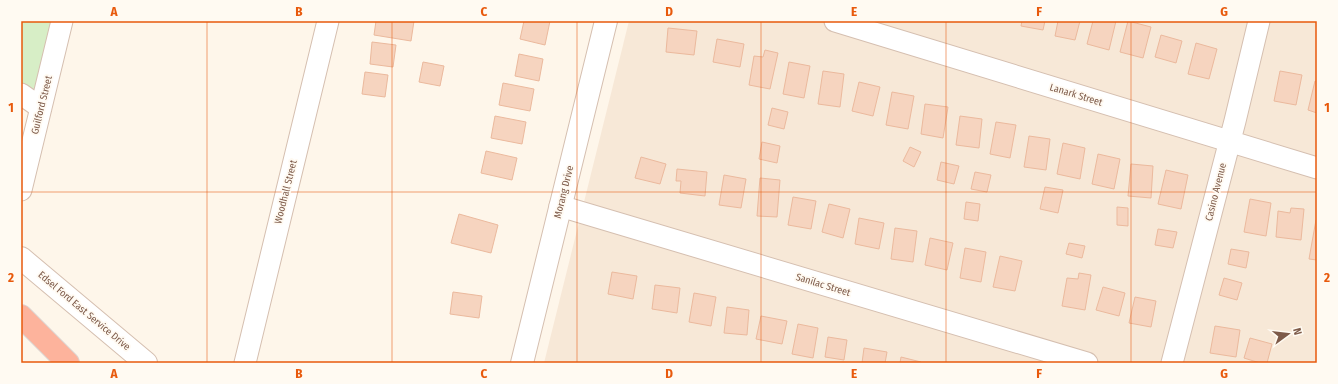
<svg xmlns="http://www.w3.org/2000/svg" width="1338" height="384" font-family="'Fira Sans Condensed',sans-serif">
<rect width="100%" height="100%" fill="#fef6ea"/>
<path fill="#f7e8d7" d="M629 21H1317V363H544Z"/>
<path fill="#d7eec6" d="M21 21H53L37 87 31 90 21 85Z"/>
<path fill="#f6d4bf" stroke="#ebb99d" d="M376 21H414L411 41 374 35Z
M524 21H550L545 45 520 39Z
M1022 21H1045L1043 30 1021 26Z
M1058 21H1080L1075 40 1055 36Z
M1093 21H1116L1109 50 1087 44Z
M1128 21 1151 27 1143 58 1120 52Z
M668 28 697 31 694 55 666 52Z
M1161 35 1182 41 1176 63 1155 57Z
M717 39 744 44 740 67 713 62Z
M372 42 396 45 393 67 370 64Z
M1196 43 1217 49 1209 79 1188 74Z
M765 50 778 53 770 89 749 85 754 56 763 57Z
M519 54 543 59 539 81 515 76Z
M423 62 444 66 440 86 419 82Z
M789 62 810 66 804 98 783 94Z
M823 71 844 74 840 107 818 104Z
M1280 71 1302 75 1296 105 1274 101Z
M365 72 388 75 385 97 362 94Z
M1315 81 1317 82V113L1308 110Z
M859 82 880 87 873 116 852 111Z
M503 83 534 89 530 111 499 105Z
M892 92 914 96 908 129 886 125Z
M925 104 948 107 943 138 921 134Z
M772 108 788 112 784 129 768 125Z
M495 116 526 122 522 144 491 138Z
M960 116 982 119 979 148 956 145Z
M996 122 1016 125 1010 158 990 154Z
M1029 136 1050 139 1046 170 1024 167Z
M762 142 780 146 777 163 759 159Z
M1063 143 1085 148 1080 179 1057 174Z
M910 147 921 152 914 167 903 161Z
M486 151 517 158 512 180 481 173Z
M1098 154 1120 159 1114 189 1092 184Z
M641 157 666 164 660 184 635 178Z
M941 162 959 166 954 184 937 180Z
M1131 164 1153 166 1151 198 1128 196Z
M677 169 707 172 705 196 680 193 681 181H676Z
M1166 170 1188 175 1181 209 1158 204Z
M975 172 991 175 987 192 971 189Z
M724 175 746 179 741 208 719 205Z
M760 178 780 180 777 217 757 216Z
M1045 187 1063 190 1058 213 1040 209Z
M793 197 816 201 811 229 788 225Z
M1250 199 1271 203 1266 236 1244 232Z
M966 202 980 204 978 221 964 219Z
M829 204 850 209 843 238 822 232Z
M1117 207 1128 208V226L1117 225Z
M1291 208 1304 209 1301 240 1276 237 1278 211 1290 213Z
M459 214 498 225 491 253 451 243Z
M859 218 884 223 879 249 855 244Z
M1316 220H1317V260L1309 259Z
M895 228 917 231 913 262 891 259Z
M1158 229 1177 232 1173 248 1155 245Z
M930 238 953 243 947 270 925 265Z
M1069 243 1085 246 1082 258 1066 254Z
M965 248 986 252 981 282 960 278Z
M1231 249 1249 252 1246 268 1228 264Z
M1000 256 1022 261 1015 291 993 287Z
M612 272 637 276 633 299 608 294Z
M1079 273 1091 275 1085 310 1062 306 1067 278 1078 279Z
M1224 278 1242 283 1237 300 1219 295Z
M655 285 680 288 677 313 652 309Z
M1103 287 1125 293 1119 316 1096 310Z
M453 292 482 296 479 318 450 314Z
M694 293 716 297 711 326 689 322Z
M1135 297 1156 301 1151 327 1129 323Z
M727 307 749 310 747 335 724 333Z
M761 316 787 321 782 344 756 339Z
M798 324 818 328 813 358 792 354Z
M1215 326 1240 330 1236 357 1210 353Z
M828 337 847 340 844 360 825 357Z
M1250 338 1272 344 1267 363H1260L1244 358Z
M864 348 887 352 885 363H862Z
M901 357 921 362V363H900Z"/>
<g fill="none" stroke-linecap="round" stroke-linejoin="round">
<defs>
<path id="minor" d="M835 21 1317 168
M21 94 41 108
M21 190 62 21
M560 206 1087 363
M245 363 328 21
M1172 363 1235 121 1259 21"/>
<path id="tertiary" d="M21 258 146 363
M522 363 606 21"/>
<path id="motorway" d="M21 316 68 363"/>
</defs>
<use href="#minor" stroke="#d5bfb0" stroke-width="23"/>
<use href="#tertiary" stroke="#d5bfb0" stroke-width="24"/>
<use href="#motorway" stroke="#ddd4d0" stroke-width="24"/>
<use href="#minor" stroke="#fff" stroke-width="21"/>
<use href="#tertiary" stroke="#fff" stroke-width="22"/>
<use href="#motorway" stroke="#fdb39c" stroke-width="22"/>
</g>
<path fill="none" stroke="#e8590c" stroke-width="1" stroke-opacity="0.55" d="M207 21V363M392 21V363M577 21V363M761 21V363M946 21V363M1131 21V363M21 192H1317"/>
<g text-anchor="middle" dominant-baseline="central" stroke-width="3.5" stroke-linejoin="round" paint-order="stroke">
<g font-size="10" fill="#7d5a49" stroke="#fffaf2">
<text transform="translate(1076 95) rotate(17)">Lanark Street</text>
<text transform="translate(42 105) rotate(-76)">Guilford Street</text>
<text transform="translate(286 192) rotate(-76)">Woodhall Street</text>
<text transform="translate(564 192) rotate(-76)">Morang Drive</text>
<text transform="translate(1216 192) rotate(-76)">Casino Avenue</text>
<text transform="translate(823 285) rotate(17)">Sanilac Street</text>
<text transform="translate(84 311) rotate(40)">Edsel Ford East Service Drive</text>
</g>
</g>
<rect width="1338" height="384" fill="none" stroke="#fffaf2" stroke-width="44"/>
<g transform="translate(1288 334) rotate(75)" stroke="#fffaf2" stroke-width="3" paint-order="stroke">
<path d="M0-3L7 15L0 10L-7 15Z" fill="#7d5a49"/>
<text y="-6" font-size="11" font-weight="bold" text-anchor="middle" fill="#7d5a49">N</text>
</g>
<rect x="22" y="22" width="1294" height="340" fill="none" stroke="#e8590c" stroke-width="1.5"/>
<g font-size="13" text-anchor="middle" font-weight="bold" fill="#e8590c">
<text x="114" y="16">A</text>
<text x="299" y="16">B</text>
<text x="484" y="16">C</text>
<text x="669" y="16">D</text>
<text x="854" y="16">E</text>
<text x="1039" y="16">F</text>
<text x="1224" y="16">G</text>
<text x="11" y="112">1</text>
<text x="1327" y="112">1</text>
<text x="11" y="282">2</text>
<text x="1327" y="282">2</text>
<text x="114" y="378">A</text>
<text x="299" y="378">B</text>
<text x="484" y="378">C</text>
<text x="669" y="378">D</text>
<text x="854" y="378">E</text>
<text x="1039" y="378">F</text>
<text x="1224" y="378">G</text>
</g>
</svg>
